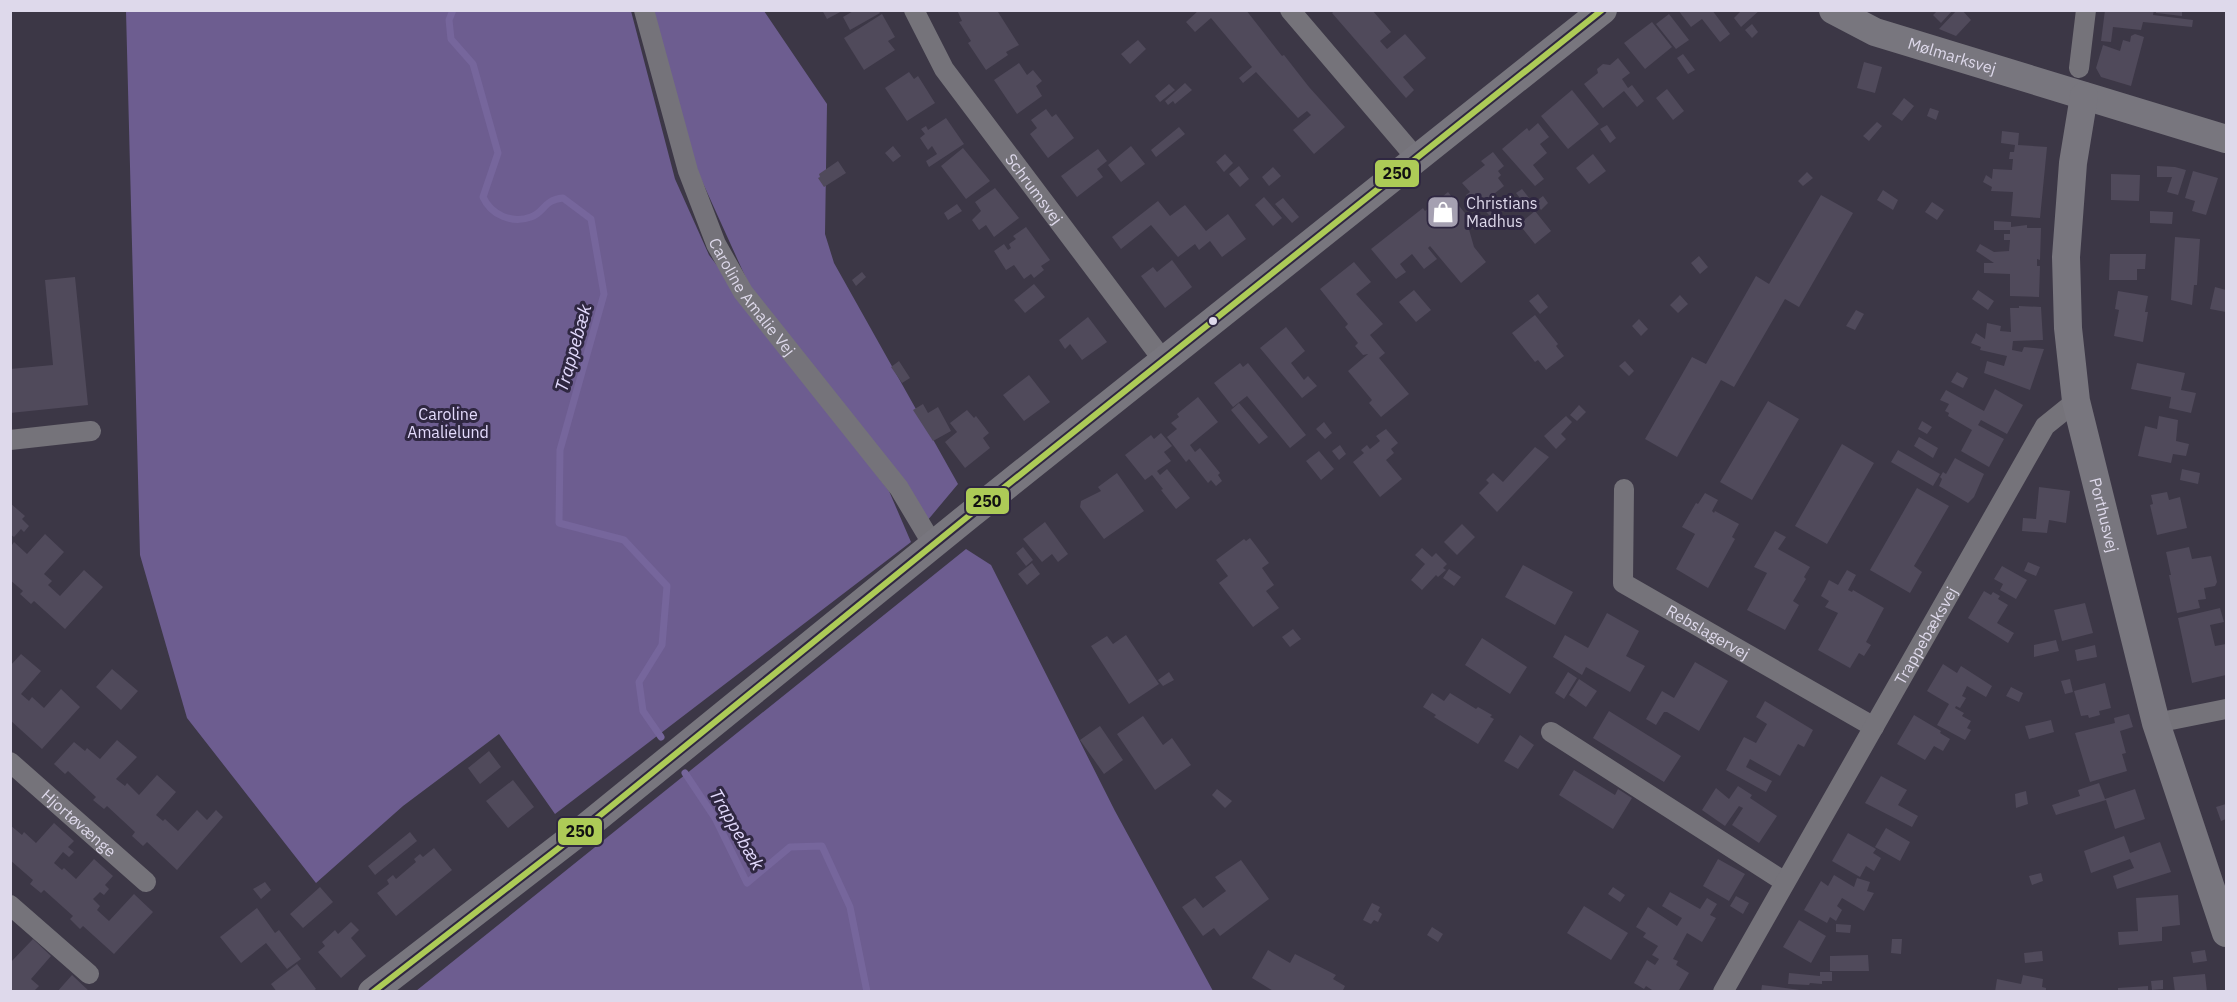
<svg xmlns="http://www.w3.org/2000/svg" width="2237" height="1002" font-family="'IBM Plex Sans',sans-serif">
<rect width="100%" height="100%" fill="#3c3746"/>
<path fill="#6d5d90" d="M126 11H631L675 179 709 255 889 491 911 542 555 814 499 734 403 806 316 883 187 718 140 555Z
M653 11H764L827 104 825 234 834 263 958 484 927 521 750 287 697 170Z
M966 549 991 565 1115 811 1213 991H416Z"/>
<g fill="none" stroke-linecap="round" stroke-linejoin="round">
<path stroke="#76669c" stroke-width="7" d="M453 10 449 20 451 39 473 64 498 153 483 197C491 215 512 224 531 217 545 212 543 200 563 198L591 219 604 294 560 450 559 523 624 540 667 586 662 645 639 682 643 711 661 737
M685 773 715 818 747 883 790 847 822 846 850 907 867 992"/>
</g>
<path fill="#504a5b" d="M822 10H844L827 19Z
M855 10H878L880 13 850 30 843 17Z
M957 10H1001L998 12 1019 45 1006 52 1008 55 986 70 968 43 971 41 959 22 962 21Z
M1199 10H1246L1282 56 1284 55 1309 87 1345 127 1314 154 1293 130 1311 115 1307 111 1298 118 1256 72 1243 83 1239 78 1252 67 1211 18 1195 32 1186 22Z
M1335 10H1372L1391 32 1380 41 1387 49 1405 34 1426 58 1403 77 1414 90 1406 98 1332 13Z
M1678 10H1712L1730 34 1720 42 1702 19 1691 27Z
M1742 10H1760L1741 27 1734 18Z
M1938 10H1953L1941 23 1933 15Z
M1957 10H1962L1971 20 1956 36 1939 29Z
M2105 10H2154L2153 15 2193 20 2192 27 2143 22 2141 30 2113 27 2111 42 2101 41Z
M2156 10H2182V16L2156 13Z
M882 14 895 37 888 41 895 50 864 70 844 38Z
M1669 14 1689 40 1676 49 1656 24Z
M1652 22 1672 47 1645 69 1624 43Z
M1752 24 1758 32 1752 38 1745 30Z
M2135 34 2144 37 2131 86 2101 77 2096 68 2103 45 2120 51 2123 40 2130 42 2131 36Z
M1138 40 1146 49 1130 64 1121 54Z
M1683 54 1695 70 1688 74 1677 58Z
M1618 58 1630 73 1622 79 1628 88 1632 85 1644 101 1637 107 1624 91 1603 108 1584 84 1598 73 1597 69 1603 64 1610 65Z
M1864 62 1882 67 1875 93 1857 88Z
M1019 63 1027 75 1033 70 1042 81 1036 86 1042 96 1017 114 994 80Z
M909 72 914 79 918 76 935 103 907 121 885 88Z
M1185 83 1192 90 1175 104 1173 101 1168 105 1165 101Z
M1169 84 1175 90 1160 102 1155 96Z
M1667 89 1684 111 1673 120 1656 98Z
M1572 90 1599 124 1568 149 1541 116Z
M1904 98 1914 106 1902 121 1892 114Z
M1930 108 1939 111 1936 120 1927 116Z
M1046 109 1052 117 1056 114 1074 138 1048 158 1030 134 1037 128 1031 120Z
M946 118 964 144 929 167 926 161 937 154 932 146 928 150 920 138 925 134 921 129 926 126 928 130Z
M1877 122 1882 126 1869 141 1863 136Z
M1538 123 1549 137 1540 144 1547 153 1533 165 1544 179 1535 186 1502 149 1527 128 1529 131Z
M1607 125 1616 138 1610 143 1600 129Z
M1179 127 1185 134 1156 157 1151 150Z
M2002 131 2019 133 2018 145 2047 147 2040 218 2011 216 2013 192 1991 191 1992 187 1983 182 1986 175 1992 179 1993 169 2012 170 2013 159H2009L2010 152H2014L2015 145 2001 143Z
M893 146 901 156 893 162 885 153Z
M1131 146 1145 164 1121 182 1108 165Z
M963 148 990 181 966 199 941 166Z
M1098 149 1107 161 1097 169 1103 177 1077 197 1061 176Z
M1493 152 1504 166 1498 171 1501 175 1498 178 1504 186 1490 197 1502 212 1493 220 1474 197 1470 200 1466 195 1470 192 1462 183 1485 165 1481 161Z
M1225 154 1233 163 1224 172 1216 162Z
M1593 154 1606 171 1589 184 1576 168Z
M838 161 846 173 824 187 818 178 820 177 819 174Z
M1239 166 1249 179 1240 187 1229 174Z
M2157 166 2175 167 2186 170 2178 195 2167 192 2172 177H2157Z
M1273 167 1281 176 1269 186 1262 177Z
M2193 171 2218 178 2206 215 2192 211 2195 201 2185 198Z
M1807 172 1813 178 1803 186 1798 181Z
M2111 174 2140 175 2139 201 2111 200Z
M995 188 1019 218 994 237 986 225 979 230 972 220 981 211 975 202Z
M1522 189 1537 208 1531 212 1516 193Z
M1883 190 1898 200 1893 210 1877 200Z
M1448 192 1468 217 1466 218 1471 224 1468 226 1474 247 1486 262 1461 283 1430 246 1428 248 1437 259 1424 269 1412 254 1400 264 1406 272 1396 279 1371 249 1423 208 1425 211Z
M1821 195 1853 213 1799 307 1785 299 1734 387 1721 380 1677 457 1645 439 1692 357 1706 364 1756 276 1769 284Z
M1543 196 1548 203 1541 210 1535 202Z
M1264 197 1282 218 1273 226 1255 205Z
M1283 198 1299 217 1292 223 1275 204Z
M1158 201 1170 216 1185 205 1206 231 1228 214 1246 239 1222 257 1210 241 1199 250 1195 244 1178 257 1151 225 1121 249 1112 237Z
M1932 202 1944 210 1937 220 1925 212Z
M957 204 962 211 948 220 944 213Z
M1535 211 1551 231 1535 244 1519 224Z
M2150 211 2173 212 2172 224 2150 223Z
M1994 221 2011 222V227L2027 225V228H2041L2040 260 2037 259V266H2040L2039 297 2010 296V274L1984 273V263H1994L1976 251 1980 244 1994 252 2009 251 2010 240H2004V234H2010V230H1994Z
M1026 227 1050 260 1041 266 1044 270 1034 278 1031 274 1024 279 1014 265 1006 270 994 251 1004 244 1008 250 1011 248 1009 244 1016 239 1013 236Z
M2175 237 2200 239 2197 285H2194L2192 305 2171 300Z
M2110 254H2146L2145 269H2137V280H2109Z
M1699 256 1708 267 1700 274 1691 263Z
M1172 260 1192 287 1165 308 1141 276 1153 267 1157 272Z
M1354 262 1371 282 1356 294 1383 324 1370 335 1385 353 1379 358 1409 394 1381 417 1369 403 1372 400 1348 371 1368 354 1363 355 1355 346 1358 343 1345 327 1348 324 1320 289Z
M862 272 866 277 856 286 852 280Z
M75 277 88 405 10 413V369L53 365 45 280Z
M1034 284 1045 297 1025 313 1014 300Z
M2215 287 2226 290V312L2210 309Z
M1414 290 1431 310 1416 322 1399 302Z
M1978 290 1994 301 1988 310 1972 299Z
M2118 291 2148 296 2145 312H2148L2143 342 2114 336 2119 310 2115 309Z
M1538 294 1548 307 1540 314 1529 301Z
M1680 295 1688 304 1678 313 1670 305Z
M2019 306 2041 307 2043 340 2013 341 2012 350 2022 352 2024 347 2044 349 2030 390 1984 373 1987 361 2004 366 2007 356 1980 350 1981 347 1971 343 1976 333 1985 339 1987 323 2001 326 2000 331 2011 332 2010 308H2019Z
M1856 310 1864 314 1855 330 1846 326Z
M1535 315 1558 344 1556 346 1564 356 1546 370 1538 360 1535 362 1512 333Z
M1088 317 1107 342 1082 360 1070 344 1065 349 1059 340Z
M1639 319 1648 329 1641 336 1632 326Z
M1286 327 1305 351 1291 363 1304 380 1308 376 1317 386 1302 398 1260 348Z
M899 361 910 378 902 383 891 367Z
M1625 361 1634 371 1629 376 1619 366Z
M1240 363 1243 367 1248 363 1306 435 1290 448 1247 396 1233 407 1214 383Z
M2137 363 2185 373 2181 390 2196 393 2191 413 2169 408 2171 397 2131 389Z
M1957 372 1968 378 1963 388 1951 382Z
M1029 375 1050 402 1024 421 1003 395Z
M1995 389 2023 405 2007 434 1981 420 1978 425 2004 439 1989 467 1961 451 1972 430 1948 416 1949 413 1945 411 1949 404 1940 400 1946 390 1984 411Z
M1198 397 1218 422 1190 445 1195 452 1200 448 1220 473 1218 475 1222 481 1216 486 1211 480 1208 483 1189 459 1186 462 1167 437 1177 429 1171 423 1179 417 1177 414Z
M1768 401 1799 419 1752 500 1720 482Z
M1239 403 1268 437 1259 444 1231 410Z
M923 404 928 413 938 407 951 431 933 441 913 410Z
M1579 405 1586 412 1577 421 1570 415Z
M967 410 974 418 976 416 989 433 983 438 990 448 965 468 945 442 957 432 950 423Z
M1566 416 1572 422 1561 434 1566 439 1556 449 1544 436Z
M2159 416 2178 420 2176 441 2189 444 2186 456 2173 454 2171 463 2138 456 2145 426 2157 429Z
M1922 421 1932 427 1927 434 1918 429Z
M1324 422 1332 433 1325 439 1316 429Z
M1386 429 1398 443 1391 449 1394 453 1386 460 1402 479 1380 497 1353 462 1364 453 1361 450 1367 445 1370 449 1380 441 1376 436Z
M1161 433 1172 446 1164 452 1171 461 1157 471 1160 475 1167 469 1190 498 1176 509 1161 490 1163 489 1152 475 1145 480 1125 455 1151 435 1154 439Z
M1919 437 1938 448 1933 458 1914 446Z
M1842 444 1874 463 1827 544 1795 526Z
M1340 445 1346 454 1339 460 1332 451Z
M1535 447 1549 457 1497 512 1479 493 1489 483 1486 480 1493 473 1503 482Z
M1898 450 1940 474 1933 486 1891 462Z
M1319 451 1334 469 1321 480 1306 461Z
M1955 458 1984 474 1974 497 1968 503 1939 486 1942 479 1940 477 1943 472 1946 474Z
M2182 469 2200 473 2198 484 2180 480Z
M1117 473 1144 511 1104 539 1080 507 1081 501 1101 491 1098 487Z
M2039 487 2070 491 2066 523 2049 520 2047 533 2022 531 2023 518 2036 519Z
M1917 488 1949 506 1914 566 1922 572 1910 593 1870 570Z
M2167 492 2169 500 2180 497 2187 528 2157 535 2150 505 2153 504 2151 495Z
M1705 493 1718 500 1712 511 1714 513 1715 511 1739 524 1732 537 1735 539 1708 588 1676 569 1695 534 1682 527 1696 503 1698 504Z
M10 503 25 516 22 519 29 526 24 532 21 529 14 537 10 534Z
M1045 522 1068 554 1058 562 1052 554 1042 562 1023 539Z
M1462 524 1475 537 1457 555 1444 542Z
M1775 531 1786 537 1778 549 1810 567 1804 577 1806 579 1793 601 1799 605 1785 630 1747 610 1767 573 1754 567Z
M45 534 64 552 44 574 52 581 48 585 60 596 84 570 103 587 65 629 34 601 31 604 20 594 23 591 10 580V544L12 545 14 542 27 554Z
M1250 538 1269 563 1262 568 1274 585 1266 591 1279 608 1253 627 1219 583 1228 576 1216 560 1244 539 1246 541Z
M1023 547 1033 560 1026 566 1016 553Z
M2189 547 2192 559 2211 556 2217 582 2215 586 2204 588 2206 599 2198 600 2200 608 2177 613 2169 575H2171L2166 552Z
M1422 548 1432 557 1436 553 1447 564 1443 568 1446 570 1438 577 1436 575 1422 590 1411 580 1425 564 1415 555Z
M2028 562 2040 567 2036 576 2024 571Z
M1032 563 1040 574 1027 585 1018 574Z
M1523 565 1573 592 1555 625 1505 597Z
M2002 566 2027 580 2016 599 2000 590 2003 584 1994 579Z
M1449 569 1461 577 1454 586 1443 578Z
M1847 570 1856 575 1848 590 1852 592 1853 590 1884 608 1866 642 1871 645 1864 656 1859 653 1850 668 1818 650 1838 613 1825 607 1829 601 1821 596 1829 580 1838 585Z
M1984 591 1991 595 1993 592 2000 596 1998 599 2008 605 1997 623 2014 633 2008 643 1968 618Z
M2085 603 2093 633 2062 641 2054 610Z
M2220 608 2224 622 2210 625 2215 646 2226 644V675L2192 683 2178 618Z
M1607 613 1639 631 1626 656 1645 666 1630 692 1586 667 1582 675 1553 657 1565 635 1588 648Z
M1293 629 1301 639 1290 647 1282 637Z
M1126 635 1159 684 1129 704 1091 646 1107 636 1113 644Z
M1482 638 1527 667 1510 694 1465 665Z
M2056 640 2059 651 2034 657V645Z
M2095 645 2097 657 2077 661 2075 650Z
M21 654 41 671 21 694 29 701 32 697 44 708 61 689 80 707 42 749 10 720V666Z
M1695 662 1728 681 1699 731 1667 712H1664L1656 725 1646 719 1662 691 1674 698Z
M1943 664 1957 673 1961 666 1992 686 1986 697 1967 686 1962 696 1966 698 1960 708 1956 706 1955 708 1964 713 1962 716 1971 721 1967 728 1971 730 1965 740 1937 725 1949 704 1927 691Z
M112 669 138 691 121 710 96 687Z
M1169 672 1174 680 1163 686 1158 680Z
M1568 672 1577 678 1564 699 1555 693Z
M1579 679 1597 691 1586 707 1569 695Z
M2070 679 2073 692 2065 694 2061 681Z
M2105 683 2111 708 2099 711 2100 715 2089 718 2088 715 2081 716 2074 691Z
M2011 687 2023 693 2019 702 2006 696Z
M1432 693 1444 701 1450 693 1476 709 1478 707 1492 715 1490 717 1494 719 1478 744 1434 717 1436 715 1423 707Z
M1765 701 1813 730 1804 747 1798 744 1780 776 1750 759 1746 767 1772 781 1766 792 1726 770 1744 737 1756 743 1767 724 1756 717Z
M1609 711 1681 756 1664 782 1593 738Z
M2129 714 2133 727 2120 731 2126 753 2122 754 2127 771 2090 782 2075 733 2115 723 2114 718Z
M1914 715 1941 731 1940 733 1950 739 1943 751 1934 746 1925 760 1897 744Z
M1143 716 1163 745 1172 738 1191 765 1155 790 1117 734Z
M2051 720 2054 732 2029 739 2025 726Z
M1100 726 1123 760 1104 774 1080 740Z
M1520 735 1534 745 1518 769 1504 761Z
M117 740 137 757 116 779 125 786 127 783 139 795 157 775 176 792 156 815 163 821 165 819 178 831 197 810 207 820 216 810 223 817 177 870 147 842 143 846 132 836 135 832 107 806 104 809 93 800 96 797 68 771 65 774 54 764 74 742 85 751 87 748 100 759Z
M489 751 501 767 480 784 468 768Z
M1574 770 1615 795 1618 789 1632 798 1613 829 1559 795Z
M1881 776 1907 790 1898 805 1918 816 1912 827 1865 803Z
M513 780 534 807 508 828 486 801Z
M2099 783 2105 799 2135 789 2145 819 2115 829 2106 800 2056 815 2052 805 2080 796 2078 790Z
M1738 786 1752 795 1750 798 1777 816 1759 843 1732 825 1743 808 1739 806 1725 826 1702 810 1716 788 1729 799Z
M1217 789 1232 801 1225 808 1212 795Z
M2026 791 2028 804 2016 808 2015 794Z
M2226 804V819L2221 821 2216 807Z
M54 823 74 841 68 847 74 852 69 857 63 852 54 863 62 870 64 868 76 879 94 859 113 876 105 885 109 889 104 895 100 892 93 899 100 906 97 910 109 921 134 894 153 912 114 954 83 926 80 929 70 919 73 916 44 890 41 893 30 884 33 880 10 860V825L22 835 24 832 36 843Z
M1886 828 1910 842 1900 861 1875 847Z
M410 832 417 841 375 875 368 866Z
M1848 833 1876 849 1873 853 1881 858 1874 871 1866 866 1860 877 1832 861Z
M2124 836 2130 853 2160 842 2171 872 2117 889 2113 876 2134 868 2130 859 2091 873 2084 851Z
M434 848 452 870 396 916 377 893 389 884 387 880 393 875 396 879 416 862 414 859 420 854 423 857Z
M1718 859 1745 874 1729 901 1703 886Z
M1241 860 1269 899 1220 936 1214 928 1203 936 1182 907 1195 898 1203 908 1226 891 1215 877Z
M2041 873 2043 881 2032 885 2029 876Z
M1834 875 1854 887 1857 878 1870 882 1867 891 1874 893 1864 911 1842 898 1837 906 1842 910 1836 921 1830 917 1827 923 1804 910 1821 881 1828 886Z
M265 882 271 890 261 899 253 889Z
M320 887 333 902 303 928 290 914Z
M1613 887 1625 895 1620 902 1608 894Z
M1670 892 1700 909 1707 898 1717 904 1710 915 1716 918 1702 942 1687 933 1673 959 1678 961 1676 965 1689 973 1678 992H1655L1646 986 1644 989 1634 983 1647 960 1655 965 1659 959 1652 955 1658 946 1643 937 1646 933 1636 927 1648 907 1677 926 1682 918 1662 906Z
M2178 895 2180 925 2162 927V941L2119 945 2118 932 2138 931 2136 898Z
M1736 896 1749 903 1743 914 1730 906Z
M1372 903 1380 907 1378 911 1382 914 1378 922 1374 920 1371 924 1363 920Z
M1584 906 1628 933 1611 960 1567 933Z
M257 908 275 933 279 930 301 959 287 969 266 943 241 963 220 937Z
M1799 920 1826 936 1811 963 1783 947Z
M351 922 359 930 351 938 366 956 341 978 318 952 325 946 322 942 335 930 338 934Z
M1836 924 1851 925 1850 933 1836 932Z
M1432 927 1443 934 1438 942 1427 935Z
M33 939 51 956 31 979 39 986 35 990 36 992H10V963Z
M1892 939H1902L1901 954 1891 953Z
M1268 950 1290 963 1295 954 1336 975 1333 979 1345 986 1342 992H1275L1252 978Z
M2205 950 2207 961 2193 963 2191 952Z
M2042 951 2043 961 2025 963 2024 953Z
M1868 955 1869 971H1830V956Z
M297 964 316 989 312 992H277L271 984Z
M1820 972H1832V981H1822V984L1810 983 1809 985 1788 984 1789 973 1820 976Z
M2205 974 2207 992H2175L2173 977Z
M72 975 90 992H57Z
M2023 975 2043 979 2042 987 2046 988V992H1995L1997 979 2021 984Z
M2163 980V989L2152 990 2151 981Z
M1762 985 1800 990V992H1761Z
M2148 986V992H2118V988Z"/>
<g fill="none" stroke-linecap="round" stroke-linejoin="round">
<g stroke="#75737a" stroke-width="20">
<path id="s1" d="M644 10 688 171 716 244 743 292 899 488 933 545"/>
<path id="s2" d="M914 10 944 69 1163 360"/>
<path d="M1290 10 1417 159"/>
<path d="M2079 68 2086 10"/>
<path d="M10 440 91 431"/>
<path id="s3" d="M1624 489 1623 583 1874 727"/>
<path d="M2156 723 2226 709"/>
<path d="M1551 732 1785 882"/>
<path id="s4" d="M10 762 146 882"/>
<path d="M10 905 89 974"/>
<path id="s5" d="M1723 992 2045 426 2076 401"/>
</g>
<g stroke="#78767e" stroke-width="28">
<path id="s6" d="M1833 10 1875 32 2226 139"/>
<path id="s7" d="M2084 96 2073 163 2066 257 2068 328 2076 401 2156 723 2226 933"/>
<path d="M372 992 582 830 971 514 1603 10"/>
</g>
<defs>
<path id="bus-1" d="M373 992 582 830 971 514 1602 10"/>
</defs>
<use href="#bus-1" stroke="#2f2741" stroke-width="10"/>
<use href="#bus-1" stroke="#adcb57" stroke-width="6"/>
</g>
<defs>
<symbol id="shop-square" viewBox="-11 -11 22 22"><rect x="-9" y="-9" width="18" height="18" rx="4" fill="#a5a0b1" stroke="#2f2741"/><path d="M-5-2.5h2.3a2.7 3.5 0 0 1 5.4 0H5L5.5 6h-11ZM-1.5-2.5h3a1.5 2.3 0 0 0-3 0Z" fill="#fff"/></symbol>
</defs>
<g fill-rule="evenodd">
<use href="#shop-square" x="1424" y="193" width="38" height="38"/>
</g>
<circle fill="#ded9eb" stroke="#2f2741" stroke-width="2" cx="1213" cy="321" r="5"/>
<g text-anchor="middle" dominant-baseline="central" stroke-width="6" stroke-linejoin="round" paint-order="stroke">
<g font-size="16" fill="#ded9eb" stroke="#2f2741">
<text stroke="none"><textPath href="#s6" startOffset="128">Mølmarksvej</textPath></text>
<text stroke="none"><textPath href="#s2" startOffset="216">Schrumsvej</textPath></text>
<text stroke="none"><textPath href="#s1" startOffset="309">Caroline Amalie Vej</textPath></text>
<text stroke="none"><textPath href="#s7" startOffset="424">Porthusvej</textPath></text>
<text stroke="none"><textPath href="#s3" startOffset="192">Rebslagervej</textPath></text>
<text stroke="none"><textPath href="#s5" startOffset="410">Trappebæksvej</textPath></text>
<text stroke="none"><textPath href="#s4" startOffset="92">Hjortøvænge</textPath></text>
</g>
<g font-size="16" fill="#ded9eb" stroke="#2f2741" text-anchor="start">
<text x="1466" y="203">Christians<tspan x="1466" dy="18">Madhus</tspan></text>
</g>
<g font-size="16" fill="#e3dafc" stroke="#2f2741">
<text x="448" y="414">Caroline<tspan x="448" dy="18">Amalielund</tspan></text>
</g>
<g font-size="18" font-style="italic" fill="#e4dbfe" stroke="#2f2741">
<text transform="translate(573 348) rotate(-74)">Trappebæk</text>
<text transform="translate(737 829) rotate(60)">Trappebæk</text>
</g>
</g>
<g stroke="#2f2741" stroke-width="2">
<rect x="1374" y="159" width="46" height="29" rx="6" fill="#adcb57"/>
<rect x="965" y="487" width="45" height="28" rx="6" fill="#adcb57"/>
<rect x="557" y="817" width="46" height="29" rx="6" fill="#adcb57"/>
</g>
<g font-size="16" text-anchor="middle" font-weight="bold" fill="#111">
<text x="1397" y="179">250</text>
<text x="987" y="507">250</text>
<text x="580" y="837">250</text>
</g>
<rect width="2237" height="1002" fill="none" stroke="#ded9eb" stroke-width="24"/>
</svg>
